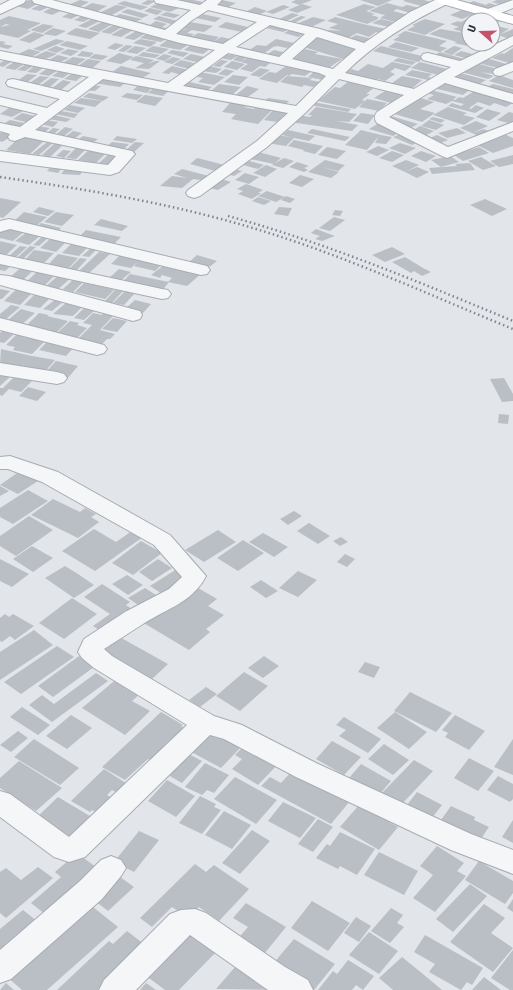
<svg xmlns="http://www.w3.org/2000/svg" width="513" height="990" font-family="'Asap Condensed',sans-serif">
<rect width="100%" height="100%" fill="#e2e5e9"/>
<path fill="#babfc6" d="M29 0 41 2 28 9 16 6Z
M80 0 89 2 78 8 68 5Z
M148 0 156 1 148 5 141 4Z
M177 0H194L206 3 199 6Z
M222 0 236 3 227 8 215 6 221 3 218 2Z
M296 0H312L299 5 291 2Z
M360 0H392L378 6Z
M405 0H424L434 3 425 7 403 1Z
M497 0H513V2L505 6 492 2Z
M124 1 148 7 141 10 117 4Z
M473 1 486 5 489 3 499 6 489 11 466 5Z
M161 2 181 7 170 12 150 7Z
M44 3 53 5 40 11 31 9Z
M92 3 107 6 96 12 81 9Z
M387 3 402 7 407 5 420 8 410 13 397 9 393 11 412 16 399 23 380 18 385 15 369 11Z
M302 4 312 7 297 13 288 10Z
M364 4 376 7 366 11 375 14 371 15 378 17V19L367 24 336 15Z
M116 5 127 7 108 17 97 14Z
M283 5 290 7 273 14 266 12Z
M55 6 65 9 52 15 43 12Z
M255 7 267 11 256 16 243 13Z
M150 8 163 11 157 15 144 11Z
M128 9 149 15 142 18 121 12Z
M462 10 474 14 462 19 450 15Z
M71 12 81 14 71 19 62 17Z
M166 12 180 15 174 18 160 15Z
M292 13 299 15 284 22 277 20Z
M120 14 142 19 131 24 109 19Z
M202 14 221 18 215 22 196 18Z
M478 14 501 21 493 24V20H469V24L465 22 469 24V33L467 34 469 36 464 38 469 40V44L482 45 477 48 454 43 457 42 429 34 440 29 465 33 453 29 459 27 450 24 458 21 461 22Z
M84 15 93 17 83 22 74 20Z
M9 16 31 21 41 23 27 30 31 31 18 38 0 34V27L10 25 6 24 0 27V20Z
M159 16 177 21 171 24 153 19Z
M301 16 306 17 292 24 286 23Z
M313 17 326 20 307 29 294 25Z
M335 17 367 25 391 30 383 34 376 32 369 37 357 33 344 40 323 33 329 30 342 31 329 28 338 24 327 21Z
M94 18 102 20 86 28 78 26Z
M381 19 397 23 389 27 372 23Z
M425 19 445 24 425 35 407 30 415 26 412 25Z
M104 21 114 23 99 32 88 29Z
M156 21 167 24 162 27 170 29 162 33 134 26 141 22 150 25Z
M190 22 213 26 204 32 192 30 187 33 194 34 188 39 171 36 181 29 188 30 181 28Z
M226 22 248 27 242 32 218 27Z
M43 24 54 26 42 33 30 30Z
M115 24 124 26 110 34 101 32Z
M274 24 290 29 283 32 266 28Z
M493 25 509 29 499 35 513 29V35L507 38 498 35 493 37Z
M125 27 135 29 121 37 111 35Z
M53 28 66 31 56 36 43 34Z
M76 28 100 33 90 39 66 34Z
M292 29 306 33 298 37 284 33Z
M138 30 148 32 134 40 124 38Z
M405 31 447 41 439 46 447 48 440 52 393 40 400 36H397Z
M34 32 45 35 30 43 19 40Z
M148 33 170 37 161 42 140 38Z
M198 33 219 37 213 42 221 37 236 40 225 47 186 40Z
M356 35 372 39 362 45 345 41Z
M320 36 364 47 343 59 300 46Z
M170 38 191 43 180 50 159 46Z
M56 39 65 41 41 51 33 49Z
M140 39 157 42 150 47 133 43Z
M276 39 294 43 287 48 277 46 273 47 262 55 246 52 257 45 266 46Z
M493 40 502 42 489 50 480 47 486 44H493Z
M0 41 6 42 3 44 13 46 8 49 0 47Z
M67 41 88 46 80 50 59 45Z
M396 42 419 48 411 52 388 47Z
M115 43 124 45 115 50 107 48Z
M192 44 211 48 203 54 184 50Z
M126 45 133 46 124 52 118 51Z
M56 46 65 49 56 53 47 50Z
M135 46 146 48 137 54 126 52Z
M153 46 169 49 161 54 145 51Z
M381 46 426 57 418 62 373 51Z
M454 46 462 48 452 55 443 52Z
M513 48V64L492 58 502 53 504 54Z
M29 49 41 52 25 60 14 56Z
M68 49 79 51 71 56 60 53Z
M305 49 318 52 315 54 342 59 327 69 290 62Z
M172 50 189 53 183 57 167 53Z
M274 50 287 53 277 59 264 56Z
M46 51 57 54 39 62 28 60Z
M82 51 94 53 89 57 77 56Z
M461 51 476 55 469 59 454 55Z
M143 52 160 55 155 58 138 56Z
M440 52 464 59 457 63 433 56Z
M119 53 134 57 121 64 106 61Z
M95 54 108 56 102 60 89 58Z
M164 54 172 56 165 61 156 59Z
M191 54 209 58 201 63 183 59Z
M226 54 237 56 231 60 220 58Z
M240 54 248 56 241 62 233 60Z
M58 55 69 58 54 65 43 63Z
M136 56 154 60 148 64 155 61H160L149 69 135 68 144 63 130 60Z
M250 56 274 60 265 67 260 66 252 72 240 69 248 64 241 62Z
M73 57 86 59 72 68 59 65Z
M173 57 181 59 172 64 164 62Z
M9 58 16 59 3 67 0 66V63Z
M398 58 416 62 412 65 393 61Z
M486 58 510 65 503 69 478 63Z
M88 59 101 61 89 71 75 68Z
M17 60 27 62 15 70 5 68Z
M181 60 202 65 194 70 173 65Z
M221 60 228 61 220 67 213 66Z
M232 61 245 64 237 70 224 67Z
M392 62 412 66 405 71 395 68 390 72 395 74 385 81 378 79 376 80 346 73 351 69 358 71 368 64 383 68Z
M420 62 447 69 438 75 411 68Z
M28 63 36 64 25 71 17 70Z
M476 63 501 70 493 74 481 72 494 76 488 79 461 72Z
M37 64 46 66 36 73 27 72Z
M289 64 315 69 305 76 292 74 289 76 287 75 277 83 259 79 269 72 276 73Z
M121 66 151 73 140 79 112 72Z
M172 66 189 70 182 75 171 72 169 74 162 73Z
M209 66 222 69 216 73 202 71Z
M48 68 58 70 49 76 39 74Z
M260 68 270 70 260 77 250 75Z
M225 69 234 71 227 76 218 74Z
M61 70 71 72 63 78 52 76Z
M412 70 432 74 428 77 436 79 433 81 405 75Z
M315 71 335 75 328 81 308 77Z
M74 72 85 74 76 81 64 79Z
M200 72 225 77 214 85 198 82 203 78 194 76Z
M460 73 486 80 476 86 450 79Z
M27 74 37 75 26 83 16 82Z
M102 75 129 80 120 87 93 83Z
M233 75 248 77 239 85 224 82Z
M499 75 513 80V88L489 81Z
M40 76 49 77 38 85 28 84Z
M287 76 312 78 310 80 320 82 313 87 304 85 302 87 280 82Z
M402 76 422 80 409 91 388 86Z
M51 78 59 79 49 88 40 86Z
M63 80 71 82 61 90 52 88Z
M185 81 212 87 205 92 177 86Z
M349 81 375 87 366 94H370L362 100 365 101 355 109 318 101 335 87 340 88Z
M442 81 473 87 463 95 433 88Z
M140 84 154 86 147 93 133 90Z
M219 84 241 87 232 95 210 92Z
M493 84 513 89V97L485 88Z
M91 85 101 86 95 91 85 90Z
M156 86 171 89 163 96 148 93Z
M247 86 259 89 245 99 233 97Z
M478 89 513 99V103L506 107 494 103 490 106 478 102 469 108 471 109 476 105 484 108 475 113 448 106 452 103 461 106 464 104 452 101 446 104 427 99 434 95 426 93 431 90 457 97 453 99 455 100 459 97 463 98Z
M385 91 402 95 391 103 374 98Z
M89 93 109 97 103 101 83 97Z
M127 93 143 95 137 100 121 97Z
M145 95 163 98 155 106 136 102Z
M414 96 434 102 420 109 435 113 422 122 391 113Z
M81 98 102 101 95 107 74 103Z
M268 98 289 101 284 106 262 103Z
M367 99 387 103 379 111 359 107Z
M231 102 246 105 244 107 254 109 258 105 274 108 258 124 231 119 236 114 222 112Z
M313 102 351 109 348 112 310 105Z
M70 105 85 108 78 113 64 110Z
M12 106 25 110 12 117 0 114Z
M316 107 357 114 349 122 336 121 358 125 352 131 290 122 298 115 310 117 312 115H308Z
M448 107 467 113 463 115 475 118 464 125 433 115Z
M274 109 288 111 277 122 264 120Z
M487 109 501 113 489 121 476 117Z
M61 111 78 114 74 118 56 114Z
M509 112 513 113V123L512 124 497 120Z
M22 113 39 117 30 123 13 119Z
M361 113 375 115 368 124 353 121Z
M54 115 71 119 66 122 49 119Z
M391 116 418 124 409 129 384 120Z
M433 117 445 120 441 123 429 119Z
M10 120 29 124 19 131 0 126Z
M46 120 58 122 53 127 40 124Z
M429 120 444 125 436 130 421 126Z
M476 121 488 126 472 133 460 128Z
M379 123 402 131 393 136 369 129Z
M37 126 50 128 41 135 28 132Z
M420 126 434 131 425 136 412 131Z
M65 127 73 129 61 138 53 137Z
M53 128 60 129 51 136 45 135Z
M457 128 466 133 447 138 438 133Z
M312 129 350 137 345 141 307 133Z
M484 129 494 134 483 138 472 133Z
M288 130 315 136 309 141 294 138 286 146 267 143 274 135 291 137 282 135Z
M361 130 381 135 392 137 386 144 375 143 379 136 367 150 345 145Z
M73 131 82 133 71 141 62 139Z
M2 132 14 135 2 142 0 141V133Z
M404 133 423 140 412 145 393 137Z
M504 134 513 138V146L493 153 475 144Z
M437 135 448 140 436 145 425 140Z
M21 136 45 140 30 154 6 150Z
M83 136 98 139 91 144 76 141Z
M117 136 137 139 132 143 113 140Z
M294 140 323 146 315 154 303 151 304 150 288 146Z
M47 142 53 143 39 155 32 154Z
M112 142 129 144 123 150 106 147Z
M135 142 144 143 134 152 126 150Z
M55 143 64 144 50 157 42 155Z
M400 143 416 148 405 154 389 148Z
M78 146 87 148 76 159 66 158Z
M378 146 389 150 377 156 366 152Z
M327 147 346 151 337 159 318 155Z
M479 147 489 153 463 161 454 155Z
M91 148 108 151 96 163 78 160Z
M63 150 71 151 64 158 56 156Z
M392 151 404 155 392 162 379 158Z
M421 151 436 156 426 162 411 156Z
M258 152 281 158 274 164 250 159Z
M110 153 122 155 112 165 99 163Z
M513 155V164L499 167 490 161Z
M450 156 459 162 441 167 431 160Z
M481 157 496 166 483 170 468 161Z
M197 158 217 163 227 166 219 172 190 164Z
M284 158 294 161 283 168 272 165Z
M325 160 345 165 338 171 322 167 339 172 331 178 308 172Z
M406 160 419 165 405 172 392 166Z
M249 161 264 165 258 169 243 165Z
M297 162 309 166 304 168 308 170 304 172 289 167Z
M470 163 475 170 432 174 429 168 457 166 455 164Z
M52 165 63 167 58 173 47 171Z
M266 165 277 169 265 177 253 173Z
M417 167 429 172 417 178 405 172Z
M66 168 84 169 80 175 61 174Z
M231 168 242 171 234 176 223 173Z
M182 169 205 175 213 177 208 181 193 179 182 188 160 186 172 176 187 178 174 174Z
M245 173 259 177 249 184 235 180Z
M300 175 314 179 302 187 289 183Z
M218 178 231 182 218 190 209 188Z
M246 184 263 190 258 193H261L252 199 238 194 243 191 237 189Z
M267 191 285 197 276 202 258 196Z
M286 196 295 199 290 203 281 200Z
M258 197 271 201 264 205 252 201Z
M0 198 21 202 3 218 0 217Z
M485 199 507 209 492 216 470 205Z
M39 207 55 211 48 216 33 212Z
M279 207 292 208 288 216 274 214Z
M335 210 343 211 340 216 332 215Z
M24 212 47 217 35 227 12 223Z
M56 212 74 215 62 226 44 222Z
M334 217 345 220 330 231 319 228Z
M101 219 128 226 122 231 94 225Z
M41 223 61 228 56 233 35 229Z
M3 226 25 231 13 241 0 238V229Z
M316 229 335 236 322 241 315 239 320 236 311 233Z
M86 230 121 237 113 245 78 238Z
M27 232 41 235 29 245 15 241Z
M43 236 49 237 39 246 33 245Z
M51 238 67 241 56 252 40 248Z
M0 241 17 245 5 256 0 255Z
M72 243 89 246 79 256 62 253Z
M20 246 27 247 15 258 8 257Z
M30 246 36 247 23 259 17 258Z
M392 247 405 254 385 262 372 255Z
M91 248 97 249 89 257 82 256Z
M34 250 54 253 43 264 24 261Z
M99 252 110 254 88 274 78 272Z
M122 253 162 264 155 271 134 266 138 261 131 268 111 264Z
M58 254 78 258 68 269 48 265Z
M197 255 217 261 208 268 188 263Z
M405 257 423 268 431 272 422 276 414 271 411 273 392 262Z
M80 258 87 259 76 271 68 270Z
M0 261 13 264 5 271 0 270Z
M24 265 36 268 23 280 10 277Z
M164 265 202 273 187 286 168 282 172 278 162 275 160 278 151 275Z
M119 269 131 272 119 282 108 279Z
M39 270 57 273 42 288 24 284Z
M60 274 72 277 56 291 44 288Z
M130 274 169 282 161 292 121 284Z
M76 277 86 279 73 292 63 289Z
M84 283 104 287 114 290 105 299 75 292Z
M19 287 34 291 20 305 4 301Z
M0 289 10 291 2 299H0Z
M115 290 123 291 112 303 104 302Z
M125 291 135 293 124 305 113 303Z
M37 292 53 295 40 308 24 305Z
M56 299 64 301 52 311 43 309Z
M135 300 151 304 142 314 125 309Z
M67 302 83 306 73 316 53 314Z
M11 305 20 307 5 320 0 319V314Z
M86 306 96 309 84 320 74 318Z
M21 309 35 313 21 325 7 321Z
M104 312 114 315 100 330 115 334 110 339H107L99 347 75 342 92 325 83 323 93 313 102 315Z
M39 313 49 315 47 316 68 321 55 334 24 328Z
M113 318 127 321 117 332 102 329Z
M70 321 79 323 77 325 87 328 75 340 55 335Z
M5 329 16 332 4 343 0 342V333Z
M19 332 28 333 24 339 28 335 47 339 32 354 13 350 15 347 6 345Z
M49 340 75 346 66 356 39 350Z
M1 349 32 356 55 360 42 375 19 370 26 362 19 369 0 364Z
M56 361 78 366 67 379 44 374Z
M0 373 13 374 0 386Z
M14 377 32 381 21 392 9 389 2 396 0 395V388H3Z
M504 378 513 394V401L502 402 490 379Z
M28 387 46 392 37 401 19 396Z
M499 414 509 415 508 424 498 423Z
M20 471 38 481 18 494 0 485Z
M0 486 9 491 0 496Z
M28 490 48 501 13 524 0 517V508Z
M53 499 80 512 85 508 96 514 91 517 99 522 78 538 31 515Z
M294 511 302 516 288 525 280 519Z
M29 516 53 530 16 556 0 546V536Z
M309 523 330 536 318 544 297 531Z
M94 529 116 542 132 531 143 537 95 571 62 551Z
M218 530 236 542 204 562 185 550Z
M263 533 288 547 274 557 249 542Z
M341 537 348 542 340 546 333 541Z
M243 540 264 553 238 571 217 558Z
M141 541 162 553 133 575 112 563Z
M32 546 53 558 33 572 13 559Z
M345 554 355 559 347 567 337 562Z
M0 559 29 574 12 587 0 581Z
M158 559 172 568 152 581 139 572Z
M65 566 78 574 94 585 74 598 45 578Z
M177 569 190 578 164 595 150 586Z
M298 571 317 580 298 597 279 588Z
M127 575 143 585 128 595 112 584Z
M261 580 278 591 266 598 250 587Z
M102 584 130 602 126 605 135 611 104 633 93 626 110 614 84 597Z
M145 588 159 597 143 608 128 598Z
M198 588 217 599 208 606 224 615 206 629 210 632 189 650 142 622 164 605 171 609Z
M72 598 97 614 64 639 39 623Z
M5 614 9 617 13 614 34 626 15 640 10 636 2 642 0 641V618Z
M34 630 53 645 0 680V652Z
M116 635 168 664 152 679 99 649Z
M57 646 74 657 21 694 4 682Z
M79 656 94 667 53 697 38 686Z
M264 656 279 666 263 678 248 668Z
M365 662 380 667 374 678 358 672Z
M244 672 268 686 240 711 216 696Z
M96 673 108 681 52 722 29 705 42 695 54 704Z
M119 677 143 691 132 701 150 711 125 735 82 708Z
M206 687 217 694 200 707 189 700Z
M410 692 452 713 436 732 394 711Z
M22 707 50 725 38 735 10 717Z
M161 712 183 725 181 726 189 731 156 763 148 759 125 780 102 767Z
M395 712 427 732 409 749 377 728Z
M71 715 92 728 67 749 46 736Z
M455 715 485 731 469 750 445 737 448 733 442 730Z
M344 717 381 739 368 753 339 736 346 730 336 725Z
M205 727 241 747 221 768 184 748Z
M18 731 28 738 11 752 0 745Z
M34 739 79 768 60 785 14 757Z
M513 739V775L494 767Z
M332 741 361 757 344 775 316 759Z
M384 744 409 760 393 775 368 759Z
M244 746 281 761 258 785 232 769 242 759 235 755Z
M181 750 202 761 182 783 161 771Z
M469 758 494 771 478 791 454 778Z
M414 760 433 771 401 805 382 793Z
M19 761 62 788 36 811 0 788V778Z
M205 763 229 775 214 793 207 790 202 795 185 787Z
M361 764 391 781 379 795 349 778Z
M104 769 132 787 123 796 112 790 107 795 117 801 102 816 92 810 90 812 71 801Z
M292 771 350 801 331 824 261 786 270 777 281 783Z
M498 776 513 784V799L510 802 487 790Z
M235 777 277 800 256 824 214 799Z
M167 780 195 796 176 817 148 801Z
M417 792 442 805 429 822 404 809Z
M200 796 216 804 214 807 221 810 202 834 179 823Z
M58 797 100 822 77 845 35 819Z
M283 802 316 818 300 838 268 821Z
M359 805 398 827 379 850 340 827Z
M451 806 475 817 474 820 489 827 478 843 436 827Z
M224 811 251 825 232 849 205 835Z
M318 819 333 827 313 852 298 844Z
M513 820V843L502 837Z
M252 830 270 841 240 874 222 863Z
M139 831 159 840 134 872 114 862Z
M340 832 375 849 357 875 340 866 338 869 316 858 327 844 330 846Z
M437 846 464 863 457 871 466 876 435 912 413 898 433 875 420 866Z
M379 852 418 871 404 895 364 875Z
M77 853 104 873 51 919 31 903 61 877 55 872Z
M479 861 513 881V893L505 904 465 880Z
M195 864 206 872 214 865 249 889 219 921 199 907 188 918 172 907 152 927 140 918Z
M38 867 53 878 6 918 0 913V872L6 868 21 880Z
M116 874 134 887 108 911 91 898Z
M470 884 487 896 453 932 436 919Z
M513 899V912L507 908Z
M312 901 350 923 328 951 291 928Z
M88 903 118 927 47 990H22L5 975Z
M246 903 286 927 260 959 234 943 248 927 233 918Z
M484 904 505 918 491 933 513 948 493 972 450 942Z
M391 908 403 915 397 923 404 927 390 943 371 931Z
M23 910 42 925 7 955 0 949V929Z
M356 917 371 926 359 942 344 933Z
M189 925 220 948 179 990H165L141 972Z
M127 931 153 951 112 990H57L109 941 113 944Z
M369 932 398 951 379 974 349 955Z
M425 935 483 968 472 985 467 982 461 990 429 972 435 964 414 952Z
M294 939 335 964 314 990H310L272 965Z
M513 950V990H510L491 978Z
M402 957 429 979 442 990H393L379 978Z
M242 959 289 990 216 989Z
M348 960 374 976 363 990 356 985 352 990H318L333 971 337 974Z
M484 977 501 990H472Z
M6 983 14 990H0Z
M146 983 156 990H140Z"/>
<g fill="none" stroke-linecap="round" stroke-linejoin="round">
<defs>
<path id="street" d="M10 0H26L24 3 0 14V5Z
M32 0H52L165 30 191 10 156 3 154 0H177L200 5 207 0H222L217 5 320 29 364 43 410 12 435 0H451L449 3C411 21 375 43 345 73L414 89 451 67 423 60 421 57 423 54 428 53 460 61 513 36V45L454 77 513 94V103L445 83 389 117 448 147 513 122V131L452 156 447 158 442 156 377 123C374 119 374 116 377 112L404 95 339 79 304 114 267 147 200 196 194 198 188 196 186 193 188 190 257 141 288 113 103 79 35 130 132 151 135 154 119 172 110 175 0 161V151L108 165 116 156 25 137 15 141 10 140 8 137 10 134 0 131V123L20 127 38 114 0 105V97L47 108 60 99 8 86 6 83 8 80 13 79 68 92 89 77 0 59V51L168 83 215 50 180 43 34 3ZM208 10 257 22 223 44 176 34 191 21ZM270 25 305 34 279 57 236 47ZM317 37 356 49 333 69 292 59ZM228 53 319 73 326 76 296 106 183 86Z
M513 0V8L493 16H485L483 13 485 10Z
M513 62V71L500 76 495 75 493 72 495 69Z
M9 219 207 266 210 270 207 274 201 275 10 229 0 232V221Z
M0 254 162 289 168 290 171 294 168 298 162 299 0 264Z
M0 275 9 276 140 311 142 315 140 319 133 321 0 285Z
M0 318 104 345 107 349 104 353 97 355 0 330Z
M0 363 57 372 64 374 67 378 64 382 57 384 0 375Z
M10 456 58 472 170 535 206 576C193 602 166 609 143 624 130 632 117 641 104 649L112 656 214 716 242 725 316 763 471 834 513 850V874L451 850 296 777 224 739 210 735 85 857 69 862 54 857 0 817V791L10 794 69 837 187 725 94 668 82 658 78 652 84 639 125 612 169 589 182 577 154 545 42 482 8 469H0V457Z
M111 856 121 860 126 868 121 876 102 899 11 979 0 983V950L80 881 101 860Z
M195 909 206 913 285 967 308 980 313 990H268L190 935 136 990H99L104 980 170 914 181 910Z"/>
<path id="secondary" d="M437 0H457L513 16V24L439 3Z"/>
</defs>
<use href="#street" stroke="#a8acb3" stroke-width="2"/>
<use href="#secondary" stroke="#a8acb3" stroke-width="2"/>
<use href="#street" fill="#f5f6f8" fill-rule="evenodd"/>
<use href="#secondary" fill="#fff" fill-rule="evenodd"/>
<path stroke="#7d8692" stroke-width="2.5" stroke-dasharray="1.5 3" stroke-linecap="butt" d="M0 177C91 190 181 205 269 233 352 259 432 296 513 329
M228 216C326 243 419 282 513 321"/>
</g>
<g transform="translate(481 32) rotate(290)"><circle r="19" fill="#f2f4f7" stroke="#a3a7ae"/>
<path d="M0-3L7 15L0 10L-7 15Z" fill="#c4526a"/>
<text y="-6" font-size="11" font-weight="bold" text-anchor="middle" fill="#2c3440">U</text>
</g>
</svg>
